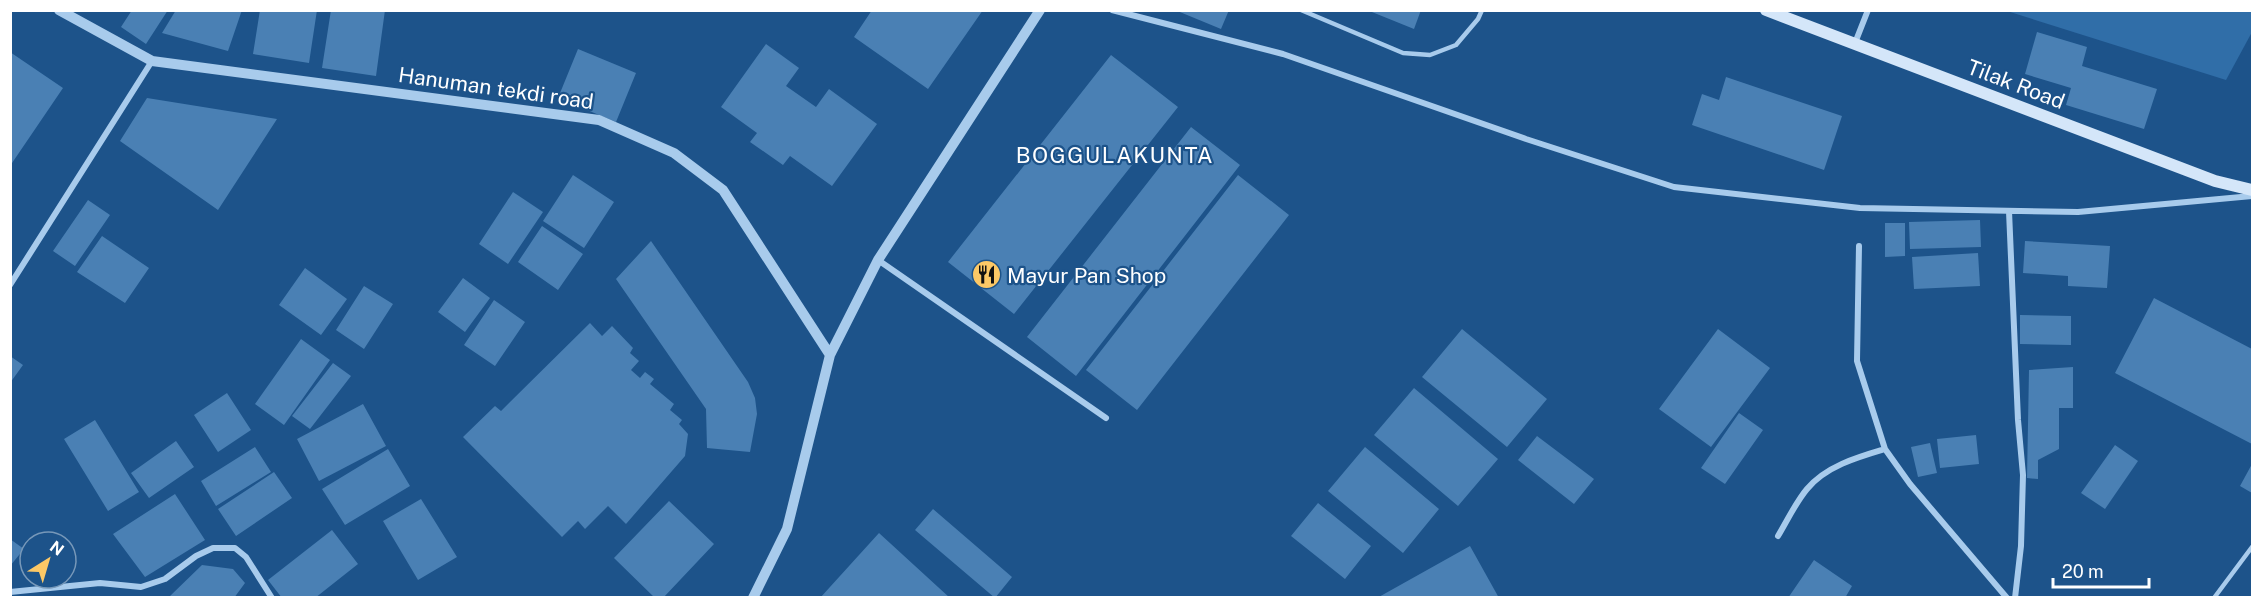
<svg xmlns="http://www.w3.org/2000/svg" width="2263" height="608" font-family="'Public Sans',sans-serif">
<rect width="100%" height="100%" fill="#1d538a"/>
<path fill="#306ea8" d="M2007 11H2252V32L2226 80Z"/>
<path fill="#4a80b4" d="M132 10H168L146 44 121 27Z
M176 10H242L228 51 162 33Z
M260 10H317L309 63 253 54Z
M331 10H385L376 76 322 68Z
M872 10H983L928 89 854 37Z
M1175 10H1229L1221 29Z
M1367 10H1421L1414 29Z
M2037 32 2087 47 2082 66 2157 89 2144 129 2066 105 2071 88 2025 74Z
M766 44 799 68 786 86 816 107 829 89 877 124 832 186 790 156 783 165 750 142 757 133 721 107Z
M578 49 636 73 616 122 558 98Z
M10 52 63 88 10 166Z
M1111 55 1178 107 1014 314 948 262Z
M1726 77 1842 116 1824 170 1692 125 1702 94 1719 100Z
M147 98 277 119 218 210 120 141Z
M1191 127 1240 165 1076 376 1027 337Z
M573 175 614 202 584 248 543 221Z
M1238 175 1289 215 1137 410 1086 370Z
M513 192 543 212 508 264 479 244Z
M88 200 110 215 75 266 53 251Z
M1980 220 1981 247 1910 249 1909 222Z
M1885 223H1905V256L1885 257Z
M542 226 583 254 558 290 518 262Z
M102 236 149 268 125 303 77 272Z
M651 241 748 382 755 398 757 414 750 452 707 448 706 409 616 279Z
M2025 241 2110 246 2107 288 2068 286V276L2023 273Z
M1978 253 1980 286 1914 289 1912 257Z
M305 268 347 299 321 335 279 305Z
M463 278 490 298 465 332 438 312Z
M364 286 393 304 364 349 336 330Z
M2154 298 2252 349V444L2115 373Z
M494 300 525 322 495 366 464 345Z
M2020 315 2071 316V345L2020 344Z
M590 323 602 336 612 326 633 348 630 353 639 361 631 370 640 378 645 372 654 379 650 384 674 404 670 410 682 420 679 424 688 434 685 456 626 524 608 506 585 529 578 521 562 537 463 437 495 406 501 411Z
M1462 329 1547 399 1507 447 1422 377Z
M1718 329 1770 368 1711 447 1659 409Z
M301 339 330 360 284 425 255 404Z
M10 356 23 365 10 383Z
M333 363 351 376 310 429 292 416Z
M2073 367V408H2059V449L2038 460V479L2027 478 2029 370Z
M1414 388 1498 459 1458 506 1374 435Z
M227 393 251 430 218 452 194 415Z
M363 404 386 446 319 481 297 439Z
M1739 413 1763 430 1725 484 1701 468Z
M95 420 139 492 108 511 64 439Z
M1976 435 1979 464 1940 468 1937 439Z
M1537 436 1594 479 1574 504 1518 460Z
M176 441 194 467 149 498 131 473Z
M1930 443 1937 473 1918 477 1911 447Z
M2115 445 2138 461 2105 509 2081 493Z
M255 447 271 472 216 506 201 481Z
M1365 447 1439 509 1403 553 1328 491Z
M388 449 410 486 345 525 322 489Z
M2252 464V493L2240 486Z
M274 472 292 498 236 536 218 509Z
M175 494 205 540 145 577 113 534Z
M421 499 457 557 418 580 383 521Z
M669 501 714 544 663 598H655L614 558Z
M1318 503 1371 546 1345 579 1291 536Z
M933 509 1012 577 995 598 915 530Z
M332 530 358 564 315 598H282L268 580Z
M879 533 950 598H820Z
M10 539 24 549 10 566Z
M1470 546 1499 598H1377Z
M1814 560 1852 586 1845 598H1788Z
M202 565 233 569 245 583 234 598H173L170 596Z"/>
<g fill="none" stroke-linecap="round" stroke-linejoin="round">
<path stroke="#a8cbec" stroke-width="4.5" d="M1301 10 1403 53 1430 55 1456 45 1478 19 1482 10
M2214 598 2252 547"/>
<path stroke="#a8cbec" stroke-width="6" d="M1112 10 1283 54 1526 139 1674 187 1860 208 2078 212 2252 196
M1855 43 1868 10
M2009 211 2018 420 2023 475 2021 546 2015 598
M1859 246 1857 361 1885 449 1910 484 2007 598
M878 260 1106 418
M10 285 152 61
M1778 536C1787 521 1796 502 1807 489 1826 466 1858 457 1885 449
M10 592 100 583 141 587 165 579 196 556 213 548H235L246 557 272 598"/>
<path stroke="#a8cbec" stroke-width="10" d="M59 10 152 61 599 120 674 153 723 190 830 355
M753 598 787 529 830 355 878 260 1040 10"/>
<path stroke="#d4e6f9" stroke-width="12" d="M1766 10 2215 181 2252 190"/>
</g>
<defs>
<symbol id="restaurant-disc" viewBox="-11 -11 22 22"><circle r="9.5" fill="#fcc866" stroke="#1d538a"/><path d="M-5-6h1v4h1v-4h1v4h1v-4h1v5L-1.5 .5V6h-2V.5L-5-1ZM5-6V6H3V1.5H1.5Q1.5-4 5-6Z" fill="#111"/></symbol>
</defs>
<g fill-rule="evenodd">
<use href="#restaurant-disc" x="970" y="258" width="33" height="33"/>
</g>
<g text-anchor="middle" dominant-baseline="central" stroke-width="4.5" stroke-linejoin="round" paint-order="stroke">
<g font-size="21" fill="#fff" stroke="#1d538a">
<text transform="translate(2016 84) rotate(21)">Tilak Road</text>
<text transform="translate(496 88) rotate(8)">Hanuman tekdi road</text>
</g>
<g font-size="21" fill="#fff" stroke="#1d538a" text-anchor="start">
<text x="1007" y="275">Mayur Pan Shop</text>
</g>
<g font-size="22" letter-spacing="1.5" fill="#fff" stroke="#1d538a">
<text x="1115" y="155">BOGGULAKUNTA</text>
</g>
</g>
<rect width="2263" height="608" fill="none" stroke="#ffffff" stroke-width="24"/>
<g transform="translate(48 560) rotate(37)"><circle r="28" fill="#1d538a" stroke="#7798b9" stroke-width="1.5"/>
<path d="M0-4.5L10 22L0 15L-10 22Z" fill="#fcc866"/>
<text y="-9" font-size="16" font-weight="bold" text-anchor="middle" fill="#ffffff">N</text>
</g>
<path d="M2053 578v9h96v-9" fill="none" stroke="#ffffff" stroke-width="3"/>
<text x="2062" y="578" font-size="18" fill="#ffffff" stroke="#1d538a" stroke-width="4.5" paint-order="stroke">20 m</text>
</svg>
